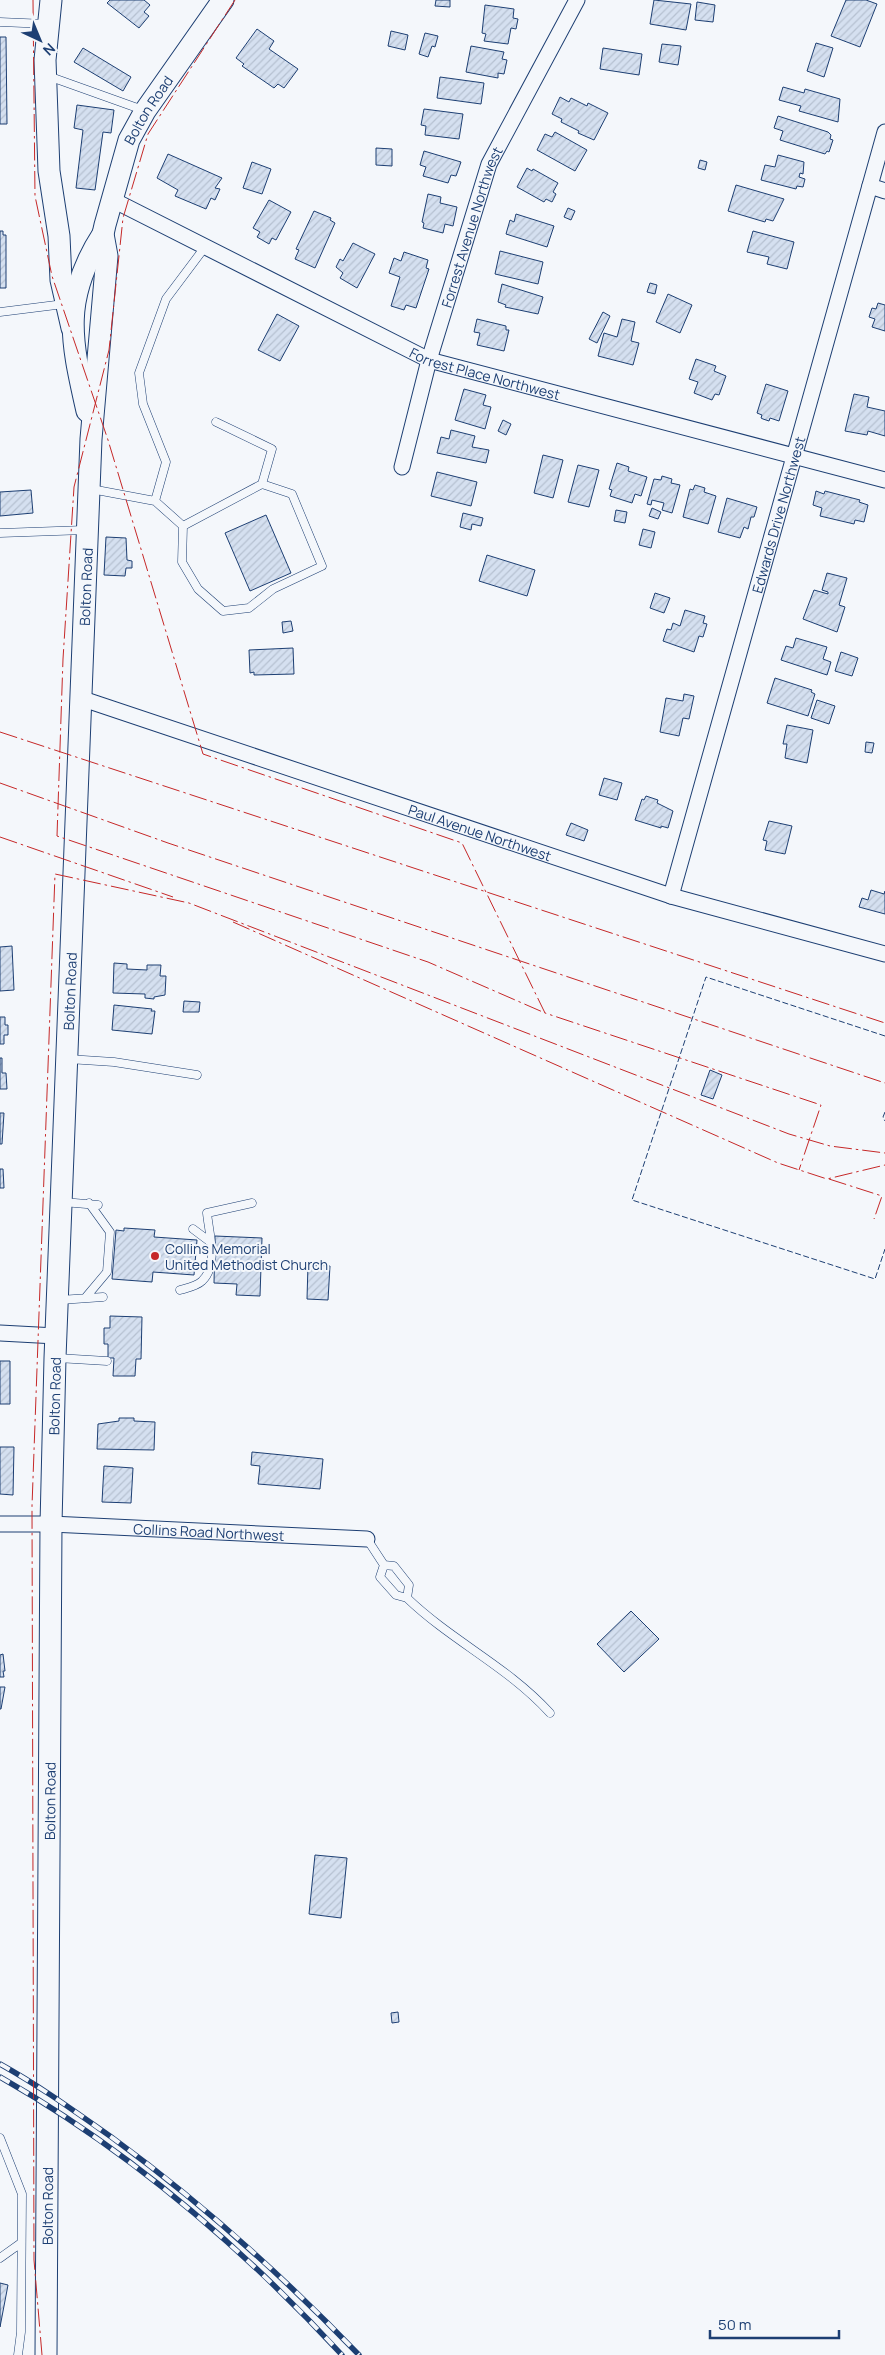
<svg xmlns="http://www.w3.org/2000/svg" width="885" height="2355" font-family="Manrope,sans-serif">
<defs>
<pattern id="building-hatch" width="6" height="6" patternUnits="userSpaceOnUse" patternTransform="scale(1.25)"><rect width="6" height="6" fill="#d5e0f0"/><path d="M-1 1l2-2M0 6l6-6M5 7l2-2" fill="none" stroke="#b6c1d1"/></pattern>
</defs>
<rect width="100%" height="100%" fill="#f4f7fb"/>
<path fill="url(#building-hatch)" stroke="#1d3f73" d="M110 0H144L150 5 144 12 149 16 139 28 107 3Z
M436 0H450V7L435 6Z
M654 0 691 4 686 30 650 24Z
M846 0H866L877 4 860 47 831 36Z
M697 2 715 5 713 22 695 20Z
M485 5 514 9 513 18 518 19 516 29 511 28 508 44 484 41 486 34 482 33Z
M257 29 274 41 269 49 298 69 284 88 278 84 274 88 242 66 244 64 236 58Z
M391 31 408 35 405 50 388 46Z
M425 33 438 36 435 47 432 46 428 57 419 54Z
M0 37H6L7 124H0Z
M816 43 833 48 824 77 807 71Z
M662 44 681 46 678 65 659 62Z
M471 46 504 52 502 59 507 60 504 74 498 73V78L466 72Z
M83 48 131 77 123 91 74 62Z
M603 48 642 54 639 75 600 69Z
M440 77 484 83 481 104 437 98Z
M783 87 804 93 805 89 840 99 838 122 799 111 801 106 779 100Z
M560 97 569 102 571 98 587 106 588 103 608 113 594 140 578 133 579 131 561 122 562 119 552 114Z
M77 105 114 110 111 133 103 132 95 190 76 188 83 130 74 128Z
M424 109 463 114 459 139 425 135 426 126 421 125Z
M778 116 828 132 831 135 830 139 833 140 829 152 827 151 825 154 780 140 783 131 774 128Z
M555 132 587 150 575 171 537 150 545 134 552 137Z
M376 148 392 149V166L376 165Z
M424 151 461 162 456 176 451 175 448 183 423 176 426 167 420 165Z
M168 154 222 178 215 188 220 189 215 200 211 198 206 209 175 196 178 190 157 178Z
M778 155 804 162 803 174 800 173 799 177 805 179 803 187 797 186 796 189 761 180 765 165 775 167Z
M700 160 707 162 705 170 698 168Z
M252 162 271 169 262 194 243 188Z
M527 168 532 171 533 169 558 183 553 192 556 194 552 202 546 199 544 202 517 187Z
M736 185 784 199 773 221 766 219 765 222 728 211Z
M428 194 441 197 440 203 457 207 453 226 445 224 443 233 423 228 424 223 422 222Z
M269 200 291 212 276 240 272 238 269 244 257 237 260 232 253 228Z
M568 208 575 211 571 220 564 217Z
M314 211 331 218 330 220 335 223 315 268 295 259 299 250 296 249Z
M516 214 554 226 547 247 506 234 510 220 514 222Z
M0 231H3V235H6V288H0Z
M753 231 794 242 787 269 767 264 769 257 747 252Z
M353 243 375 254 357 288 340 278 343 273 336 267 340 259 343 261Z
M500 251 543 262 538 284 495 274Z
M404 252 428 260 426 268 429 269 416 308 406 305 404 310 391 306 400 277 389 273 394 258 401 261Z
M650 283 657 285 655 294 647 292Z
M502 284 543 297 538 314 505 307 506 305 498 302Z
M668 294 692 305 680 333 656 322Z
M878 303 885 305V331L872 327 875 319 869 317 872 308 876 309Z
M603 312 610 316 597 343 589 339Z
M277 314 299 326 280 361 258 350Z
M477 319 506 326V330H509L504 351 477 345 480 333 474 332Z
M622 319 635 322 631 341 639 343 633 365 598 356 604 333 617 337Z
M696 359 716 366 714 371 726 376 719 395 715 394 712 400 694 393 698 382 689 379Z
M766 384 788 391 779 421 770 418 769 421 763 419 761 418 762 415 757 413Z
M464 389 486 395 483 405 491 407 485 429 455 420Z
M854 394 869 397 867 407 885 411V436L868 431 867 435 845 431Z
M503 420 511 424 506 435 498 431Z
M451 430 475 436 472 447 489 450 486 463 437 453 441 437 449 439Z
M543 455 563 460 553 498 534 493Z
M617 463 629 467 628 471 647 477 641 496 635 494 632 503 610 496 612 490 609 489Z
M578 465 599 470 589 507 568 502Z
M437 472 477 482 471 506 431 496Z
M662 476 672 479 671 483 680 485 672 513 662 510 664 503 652 500 651 505 647 504 654 479 661 480Z
M695 485 705 488 704 492 716 496 708 524 683 517 690 489 693 490Z
M31 490 33 513 0 516V492Z
M816 491 824 494 825 491 860 500 859 502 868 505 864 522 855 520 854 524 820 516 822 508 813 505Z
M727 498 757 507 754 517H751L748 529 744 527 740 538 718 532Z
M652 508 661 512 658 519 649 516Z
M616 510 627 512 625 523 614 521Z
M463 513 483 518 481 526 472 524 471 530 460 527Z
M266 515 291 573 250 591 225 533Z
M643 529 655 532 651 548 639 545Z
M106 537 126 538 127 560 132 561V568H126L125 576 104 575Z
M487 555 535 570 527 596 479 581Z
M827 573 847 578 839 605 845 607 837 632 803 619 814 590 828 594V592L822 590Z
M655 593 670 598 664 613 650 608Z
M685 610 705 616 703 623 707 624 703 637 699 636 694 652 663 641 667 629 671 630 673 623 680 626Z
M291 621 293 631 283 633 282 622Z
M796 638 827 647 823 659 831 662 827 675 781 660 786 646 793 648Z
M293 648 294 674 254 675V672L250 673 249 650Z
M841 652 858 658 852 676 835 671Z
M775 678 812 690 811 692 815 694 808 716 767 703Z
M684 694 694 696 689 719 683 718 679 736 660 732 666 698 683 701Z
M817 700 835 706 829 724 811 718Z
M787 725 813 730 807 763 785 758 787 744H783Z
M866 742 874 743 872 753 865 752Z
M604 778 622 783 617 800 599 795Z
M646 796 658 800 657 803 673 811 668 828 661 826V828L635 820 642 799 644 800Z
M769 821 792 826 785 854 765 850 767 841 763 840Z
M571 823 588 830 584 841 566 835Z
M871 890 884 894 885 891V914L859 907 862 898 868 900Z
M12 946 14 990 0 991V947Z
M114 963 127 964V969L147 970V965H161L160 976H166L165 995 154 997V999L145 998V994L113 993Z
M184 1001 200 1002 199 1012H183Z
M114 1005 152 1009 151 1011H155L152 1034 112 1030Z
M0 1017H5V1025H8V1035H4V1044H0Z
M0 1058H2V1073H6L7 1089H0Z
M710 1070 722 1075 713 1099 701 1095Z
M0 1113H4L2 1144H0Z
M0 1169H3L4 1188H0Z
M124 1228 155 1230 154 1237 197 1240 194 1275 153 1272 152 1282 112 1279 116 1230 124 1231Z
M215 1236 262 1238 260 1296 236 1295 237 1284 214 1283Z
M308 1265 330 1266 328 1300 307 1299Z
M110 1316 142 1317 141 1359H136L135 1376H113L114 1358H108V1344H104V1328H110Z
M0 1361H10V1404H0Z
M119 1418H134V1421L155 1422 154 1450 97 1449 98 1424 119 1421Z
M0 1447H14L13 1495 0 1494Z
M252 1452 323 1459 320 1489 258 1484 260 1466 251 1465Z
M104 1466 133 1468 131 1503 102 1502Z
M631 1611 659 1639 624 1672 597 1644Z
M3 1654 5 1671H3L4 1677H0V1655Z
M0 1687H5L1 1709H0Z
M315 1855 347 1858 341 1918 309 1914Z
M398 2012 399 2022 392 2023 391 2013Z
M0 2283 8 2285 0 2327Z"/>
<g fill="none" stroke-linecap="round" stroke-linejoin="round">
<defs>
<path id="lane" d="M0 22 47 24
M48 76 143 110
M0 312 64 304
M216 422 272 449 262 484
M91 489 155 501 166 462 143 404 139 373 166 299 205 247
M155 501 183 526 182 562 198 589 223 611 249 608 273 589 322 566 292 494 262 484 183 526
M0 533 85 530
M68 1059 114 1062 197 1075
M63 1202 98 1205
M193 1229 209 1241
M180 1290C187 1288 197 1286 202 1281 219 1265 209 1234 207 1213L252 1203
M86 1297 107 1272 110 1232 89 1203
M60 1300 103 1297
M57 1358 107 1361
M367 1539 384 1565 380 1577 396 1595 407 1598 409 1585 394 1566 384 1565
M407 1598C453 1642 507 1666 550 1713
M0 2138 22 2194 21 2332 18 2355
M0 2258 21 2243"/>
<g id="street">
<path d="M870 186 885 191"/>
<path id="s1" d="M111 199 429 360 885 480"/>
<path id="s2" d="M402 467 429 360 489 164 577 0"/>
<path id="s3" d="M80 698 671 896 885 954"/>
<path id="s4" d="M671 896 885 132"/>
<path d="M0 1333 56 1336"/>
<path id="s5" d="M0 1524H51L367 1539"/>
</g>
<g id="secondary">
<path d="M51 0 45 60 49 171 59 236 61 280 72 328"/>
<path d="M87 411C71 340 61 299 103 234"/>
<path id="s6" d="M46 2355 51 1524 55 1358 91 439 107 256 103 234 105 225 129 140 145 111 223 0"/>
</g>
</defs>
<use href="#lane" stroke="#1d3f73" stroke-width="9"/>
<use href="#street" stroke="#1d3f73" stroke-width="17"/>
<use href="#secondary" stroke="#1d3f73" stroke-width="23"/>
<use href="#lane" stroke="#f4f7fb" stroke-width="8"/>
<use href="#street" stroke="#f4f7fb" stroke-width="15"/>
<use href="#secondary" stroke="#f4f7fb" stroke-width="21"/>
<defs>
<path id="rail" d="M0 2064C40 2086 77 2113 114 2139 203 2204 283 2276 359 2355
M0 2077C127 2149 243 2248 342 2355"/>
</defs>
<use href="#rail" stroke="#1d3f73" stroke-width="5.5"/>
<use href="#rail" stroke="#f4f7fb" stroke-width="4" stroke-dasharray="11" stroke-linecap="butt"/>
<path stroke="#1d3f73" stroke-width="1" stroke-dasharray="6 2.5" stroke-linecap="butt" d="M885 1036 706 977 632 1200 875 1279 885 1249
M885 1112 883 1117 885 1121"/>
<path stroke="#c62828" stroke-width="1" stroke-dasharray="18 4 2.5 4" stroke-linecap="butt" d="M33 0 35 196 52 276 108 440 203 754 462 843 545 1013 821 1105 799 1170
M235 0 148 134 123 218 109 350 74 487 63 659 57 836 428 962 545 1013
M0 732 885 1023
M0 783 168 843 885 1083
M0 837 173 897
M233 922 778 1163 827 1179 885 1165
M829 1179 882 1196 874 1219
M42 2355 34 2260 32 1506 55 874 189 903 789 1134 830 1146 885 1153"/>
</g>
<circle fill="#c62828" stroke="#f4f7fb" stroke-width="2" cx="155" cy="1256" r="5"/>
<g text-anchor="middle" dominant-baseline="central" stroke-width="4" stroke-linejoin="round" paint-order="stroke">
<g font-size="14" fill="#1d3f73" stroke="#f4f7fb">
<text stroke="none"><textPath href="#s6" startOffset="2256">Bolton Road</textPath></text>
<text stroke="none"><textPath href="#s2" startOffset="250">Forrest Avenue Northwest</textPath></text>
<text stroke="none"><textPath href="#s1" startOffset="414">Forrest Place Northwest</textPath></text>
<text stroke="none"><textPath href="#s4" startOffset="396">Edwards Drive Northwest</textPath></text>
<text stroke="none"><textPath href="#s6" startOffset="1769">Bolton Road</textPath></text>
<text stroke="none"><textPath href="#s3" startOffset="422">Paul Avenue Northwest</textPath></text>
<text stroke="none"><textPath href="#s6" startOffset="1364">Bolton Road</textPath></text>
<text stroke="none"><textPath href="#s6" startOffset="959">Bolton Road</textPath></text>
<text stroke="none"><textPath href="#s5" startOffset="209">Collins Road Northwest</textPath></text>
<text stroke="none"><textPath href="#s6" startOffset="554">Bolton Road</textPath></text>
<text stroke="none"><textPath href="#s6" startOffset="149">Bolton Road</textPath></text>
</g>
<g font-size="14" fill="#1d3f73" stroke="#f4f7fb" text-anchor="start">
<text x="165" y="1248">Collins Memorial<tspan x="165" dy="16">United Methodist Church</tspan></text>
</g>
</g>
<g transform="translate(40 40) rotate(136)" stroke="#f4f7fb" stroke-width="4" paint-order="stroke">
<path d="M0-4L9 19L0 12L-9 19Z" fill="#1d3f73"/>
<text y="-8" font-size="14" font-weight="bold" text-anchor="middle" fill="#1d3f73">N</text>
</g>
<path d="M710 2330v8h129v-8" fill="none" stroke="#1d3f73" stroke-width="2.5"/>
<text x="718" y="2330" font-size="15" fill="#1d3f73" stroke="#f4f7fb" stroke-width="4" paint-order="stroke">50 m</text>
</svg>
